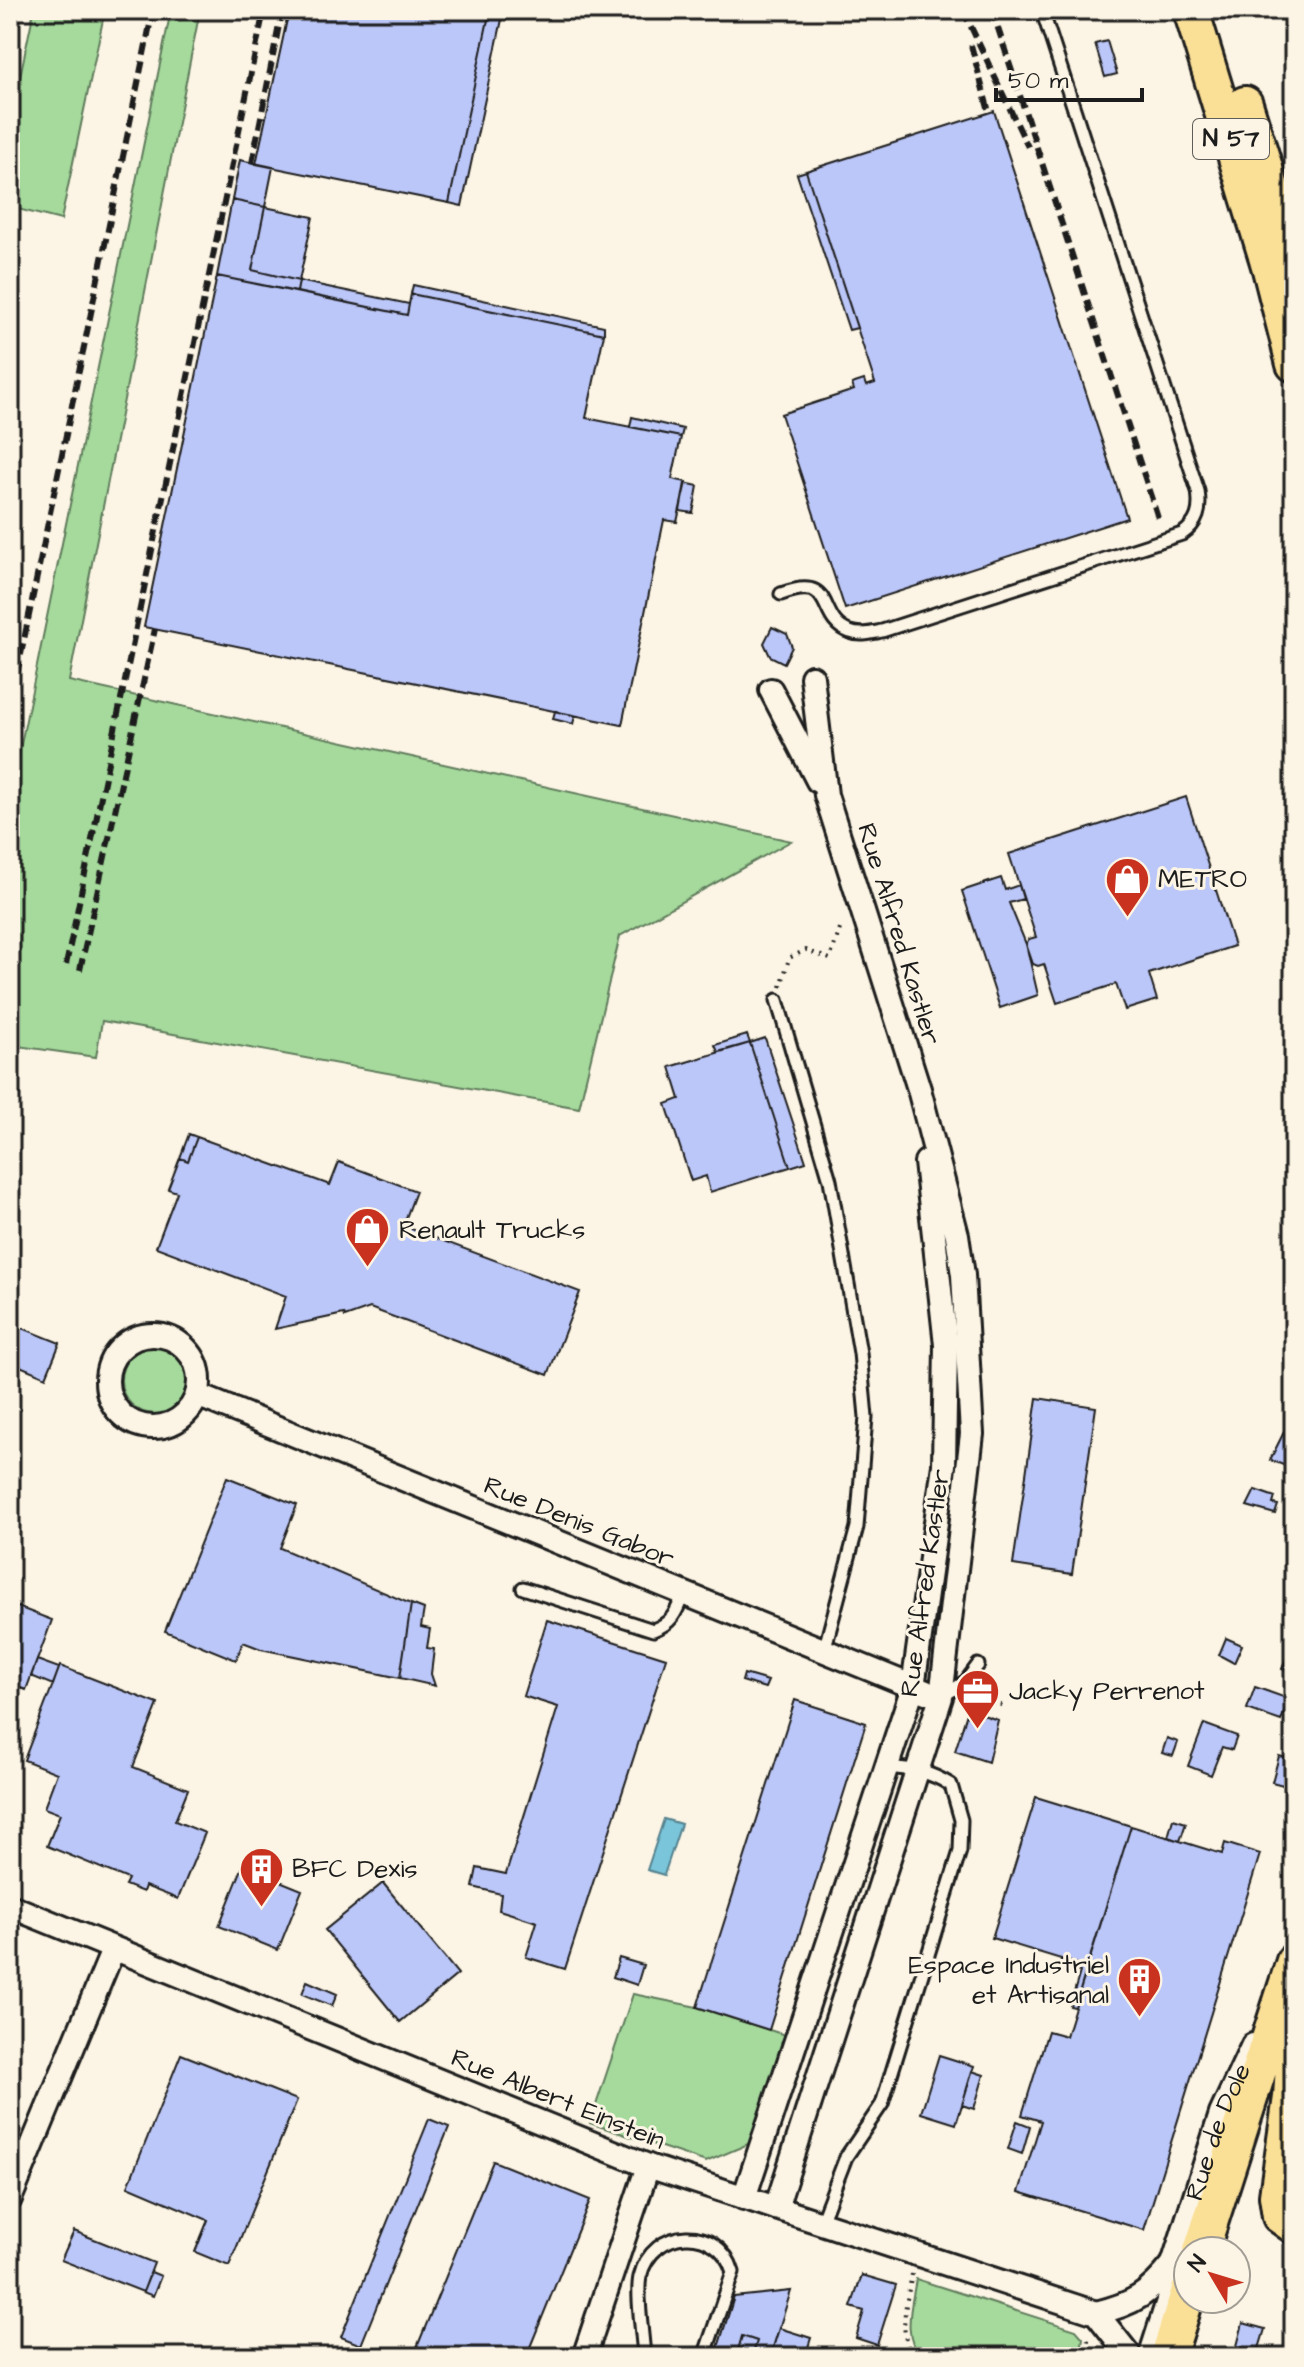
<svg xmlns="http://www.w3.org/2000/svg" width="1304" height="2367" font-family="'Architects Daughter',sans-serif">
<rect width="100%" height="100%" fill="#fcf5e5"/>
<filter id="ink" filterUnits="userSpaceOnUse"><feTurbulence type="fractalNoise" baseFrequency=".0125" numOctaves="2"/><feDisplacementMap in="SourceGraphic" scale="16" xChannelSelector="R" yChannelSelector="G"/><feConvolveMatrix kernelMatrix="1 2 1 2 8 2 1 2 1" color-interpolation-filters="sRGB"/></filter>
<g filter="url(#ink)">
<path fill="#a5da9c" stroke="#607b5c" stroke-width="2" d="M34 10H105L61 220 10 207V124Z
M171 10H200L69 681 791 841 620 936 579 1108 102 1021 96 1057 10 1045V798Z
M121 1380a34 34 0 1 1 68 0a34 34 0 1 1-68 0Z
M633 1994 697 2007 785 2035 753 2142 706 2162 590 2123Z
M916 2279 1076 2330 1083 2338 1080 2357H922C901 2337 912 2305 916 2279Z"/>
<path fill="#7ac5da" stroke="#54818e" stroke-width="2" d="M664 1819 681 1824 664 1875 647 1870Z"/>
<path fill="#bcc7f9" stroke="#1c1c1c" stroke-width="2" d="M289 10H490L449 203 256 164Z
M490 10H504L462 206 449 203Z
M1294 12V43L1283 16Z
M1107 41 1117 74 1105 77 1095 44Z
M994 111 1127 518 845 609 781 414 854 390 852 384 864 380 866 386 875 383 806 171Z
M240 160 273 167 265 207 232 200Z
M806 171 857 328 849 330 797 174Z
M232 200 265 207 252 270 299 281 297 292 217 276Z
M265 207 313 217 299 281 252 270Z
M217 276 407 315 411 294 604 334 586 418 681 437 672 479 686 482 677 522 664 520 622 725 144 627Z
M299 281 409 304 407 315 297 292Z
M413 285 604 326V334L411 294Z
M632 417 683 429 681 437 630 427Z
M685 483 698 486 693 513 680 511Z
M772 627 787 634 792 647 784 663 770 656 764 643Z
M555 711 575 716 573 724 553 719Z
M1186 797 1234 946 1149 974 1157 1000 1125 1010 1116 984 1057 1003 1044 964 1038 966 1033 964 1026 944 1029 939 1036 937 1009 854Z
M1001 878 1005 890 1019 885 1023 899 1009 903 1026 944 1038 995 1000 1008 962 891Z
M747 1035 750 1043 718 1052 715 1045Z
M765 1038 806 1162 790 1167 750 1043Z
M750 1043 790 1167 710 1192 706 1176 691 1181 666 1104 680 1099 670 1067Z
M189 1134 197 1137 188 1161 180 1158Z
M197 1137 330 1185 339 1162 416 1191 403 1226 580 1292 548 1375 370 1308 345 1317 344 1314 275 1329 286 1296 156 1247 177 1192 168 1189 180 1158 188 1161Z
M10 1323 60 1343 46 1377 13 1363 10 1370Z
M1037 1398 1096 1407 1072 1574 1013 1565Z
M1293 1414 1294 1415V1469L1270 1460Z
M227 1477 297 1505 280 1548 411 1604 400 1678 261 1649 243 1642 236 1660 165 1631Z
M1255 1490 1275 1497 1273 1504 1278 1505 1275 1514 1247 1506Z
M10 1604 52 1620 26 1690 10 1684Z
M411 1604 424 1609 421 1627 430 1629 427 1648 434 1649 431 1674 435 1686 400 1678Z
M547 1620 666 1658 565 1969 526 1957 537 1922 499 1910 501 1894 473 1887 477 1868 506 1874 558 1707 523 1696Z
M1226 1638 1242 1645 1234 1663 1219 1655Z
M1293 1642H1294V1674L1282 1669Z
M37 1660 59 1668 53 1685 31 1676Z
M60 1666 158 1704 133 1767 188 1789 175 1821 205 1833 178 1899 145 1886 143 1892 125 1885 128 1879 47 1846 60 1814 44 1808 57 1773 24 1760Z
M744 1674 768 1681 765 1688 742 1681Z
M1255 1687 1289 1699 1281 1721 1247 1709Z
M795 1700 866 1723 769 2030 697 2007Z
M968 1710 998 1720 988 1762 955 1751Z
M1204 1724 1237 1736 1232 1750 1222 1747 1211 1775 1188 1766Z
M1167 1738 1178 1742 1173 1756 1162 1753Z
M1279 1756 1294 1760V1788L1272 1782Z
M1036 1797 1131 1826 1087 1967 992 1938Z
M1173 1819 1186 1823 1180 1841 1168 1837Z
M1131 1826 1222 1854 1225 1843 1260 1854 1144 2230 1019 2192 1041 2121 1022 2115 1048 2031 1066 2036Z
M243 1866 302 1890 278 1950 219 1926Z
M383 1883 458 1974 400 2022 325 1930Z
M619 1958 643 1965 637 1985 613 1977Z
M1061 1959 1087 1967 1075 2007 1070 2006 1080 1972 1059 1966Z
M307 1981 337 1994 332 2006 302 1994Z
M181 2054 297 2100 229 2266 195 2252 208 2220 128 2186Z
M939 2055 974 2066 956 2124 921 2113Z
M972 2071 984 2075 974 2109 962 2105Z
M429 2119 449 2127 361 2345 341 2337Z
M1017 2121 1030 2126 1022 2154 1008 2149Z
M493 2161 590 2200 526 2357H413Z
M74 2231 154 2263 143 2292 61 2260Z
M151 2272 161 2276 153 2296 143 2292Z
M862 2275 896 2285 877 2345 856 2338 864 2311 851 2307Z
M791 2291 770 2357H752L757 2341 742 2336 736 2357H715L734 2297Z
M1243 2323 1265 2329 1258 2352 1237 2346Z
M779 2328 811 2338 805 2357H770Z
M742 2336 757 2341 752 2357H736Z
M1237 2346 1258 2352 1257 2357H1234Z"/>
<g fill="none" stroke-linecap="round" stroke-linejoin="round">
<defs>
<path id="service" d="M781 594C838 573 815 620 850 632 860 636 871 633 882 631L1182 534C1198 523 1201 510 1198 491L1042 10
M777 1000 830 1180 860 1353 866 1417 857 1527 824 1651
M523 1588 653 1630C672 1623 676 1613 683 1595
M942 1697 966 1681 978 1665
M821 2222 846 2157 882 2104 960 1851 961 1820 951 1785C929 1771 912 1769 886 1767
M644 2357C643 2337 636 2294 640 2277 652 2226 719 2223 733 2272L704 2357"/>
<g id="minor">
<path d="M771 690 818 781"/>
<circle cx="153" cy="1381" r="46"/>
<path d="M197 1395 926 1692"/>
<path d="M10 1906 648 2166 1096 2313 1131 2357"/>
<path d="M744 2198 913 1687 944 1465 946 1345 926 1162"/>
<path d="M10 2199 113 1950"/>
<path d="M776 2208 941 1697 972 1434 963 1275 957 1235 919 1089 826 795 812 677"/>
<path d="M1096 2313C1134 2304 1149 2294 1173 2264"/>
<path d="M584 2357 648 2166"/>
<path id="s1" d="M1150 2357 1173 2285V2264L1221 2114 1253 2045"/>
</g>
<path id="primary" d="M1191 10 1270 269 1294 364
M1245 104 1294 260
M1294 2050 1291 2097 1277 2196 1280 2216 1294 2226
M1201 2251 1294 1961
M1168 2357 1188 2293"/>
</defs>
<use href="#service" stroke="#1c1c1c" stroke-width="17"/>
<use href="#minor" stroke="#1c1c1c" stroke-width="28"/>
<use href="#primary" stroke="#1c1c1c" stroke-width="40"/>
<path stroke="#1c1c1c" stroke-width="4" stroke-dasharray="2 6" stroke-linecap="butt" d="M781 987 789 958 806 950 830 959 840 929
M992 1703 1006 1706
M912 2274C907 2302 897 2331 913 2357
M1084 2357 1089 2336
M1288 2357 1294 2336"/>
<use href="#service" stroke="#fcf5e5" stroke-width="11"/>
<use href="#minor" stroke="#fcf5e5" stroke-width="22"/>
<use href="#primary" stroke="#fadf96" stroke-width="34"/>
<path stroke="#1c1c1c" stroke-width="6" stroke-dasharray="12 6" stroke-linecap="butt" d="M963 10 1028 147
M992 10 1158 518
M971 45 989 112
M252 163 282 10
M10 708 153 10
M66 965 264 10
M80 970 155 629"/>
</g>
</g>
<defs>
<symbol id="shop-pin" viewBox="-11 -11 22 30"><path d="M0 17L-7.5 6A9.5 9.5 0 1 1 7.5 6Z" fill="#c8321e" stroke="#fcf5e5"/><path d="M-5-2.5h2.3a2.7 3.5 0 0 1 5.4 0H5L5.5 6h-11ZM-1.5-2.5h3a1.5 2.3 0 0 0-3 0Z" fill="#fff"/></symbol>
<symbol id="office-pin" viewBox="-11 -11 22 30"><path d="M0 17L-7.5 6A9.5 9.5 0 1 1 7.5 6Z" fill="#c8321e" stroke="#fcf5e5"/><path d="M-6-3h4V-5.5h4V-3h4V5H-6ZM-1-4.5V-3h2v-1.5ZM-6 0V1H6V0Z" fill="#fff"/></symbol>
<symbol id="building-pin" viewBox="-11 -11 22 30"><path d="M0 17L-7.5 6A9.5 9.5 0 1 1 7.5 6Z" fill="#c8321e" stroke="#fcf5e5"/><path d="M-4-6H4V6H1V3H-1V6H-4ZM-2.5-4.3h1.7v1.8h-1.7ZM.8-4.3h1.7v1.8H.8ZM-2.5-1h1.7V.8h-1.7ZM.8-1h1.7V.8H.8Z" fill="#fff"/></symbol>
</defs>
<g fill-rule="evenodd">
<use href="#shop-pin" x="1102" y="854" width="51" height="69"/>
<use href="#shop-pin" x="342" y="1204" width="51" height="69"/>
<use href="#office-pin" x="952" y="1666" width="51" height="69"/>
<use href="#building-pin" x="236" y="1844" width="51" height="69"/>
<use href="#building-pin" x="1114" y="1954" width="51" height="69"/>
</g>
<g text-anchor="middle" dominant-baseline="central" stroke-width="6" stroke-linejoin="round" paint-order="stroke">
<rect fill="#fcf5e5" stroke="#5f5d58" stroke-width="2" x="1193" y="119" width="76" height="40" rx="6"/>
<g font-size="24" font-weight="bold" fill="#1c1c1c">
<text x="1231" y="139">N 57</text>
</g>
<g font-size="26" fill="#1c1c1c" stroke="#fcf5e5" text-anchor="start">
<text x="1158" y="879">METRO</text>
<text x="399" y="1230">Renault Trucks</text>
<text x="1009" y="1691">Jacky Perrenot</text>
<text x="292" y="1869">BFC Dexis</text>
<text x="1109" y="1965" text-anchor="end">Espace Industriel<tspan x="1109" dy="30">et Artisanal</tspan></text>
</g>
<g font-size="26" fill="#1c1c1c" stroke="#fcf5e5">
<text transform="translate(899 934) rotate(73)">Rue Alfred Kastler</text>
<text transform="translate(579 1522) rotate(22)">Rue Denis Gabor</text>
<text transform="translate(925 1583) rotate(-82)">Rue Alfred Kastler</text>
<text transform="translate(558 2099) rotate(22)">Rue Albert Einstein</text>
<text stroke="none"><textPath href="#s1" startOffset="236">Rue de Dole</textPath></text>
</g>
</g>
<rect width="1304" height="2367" fill="none" stroke="#fcf5e5" stroke-width="40"/>
<rect x="20" y="20" width="1264" height="2327" fill="none" stroke="#1c1c1c" stroke-width="3" filter="url(#ink)"/>
<g transform="translate(1212 2275) rotate(308)"><circle r="38" fill="#fcf5e5" stroke="#a29e95" stroke-width="2"/>
<path d="M0-6L14 30L0 20L-14 30Z" fill="#c8321e"/>
<text y="-12" font-size="22" font-weight="bold" text-anchor="middle" fill="#1c1c1c">N</text>
</g>
<path d="M996 88v12h146v-12" fill="none" stroke="#1c1c1c" stroke-width="4"/>
<text x="1008" y="88" font-size="24" fill="#1c1c1c" stroke="#fcf5e5" stroke-width="6" paint-order="stroke">50 m</text>
</svg>
